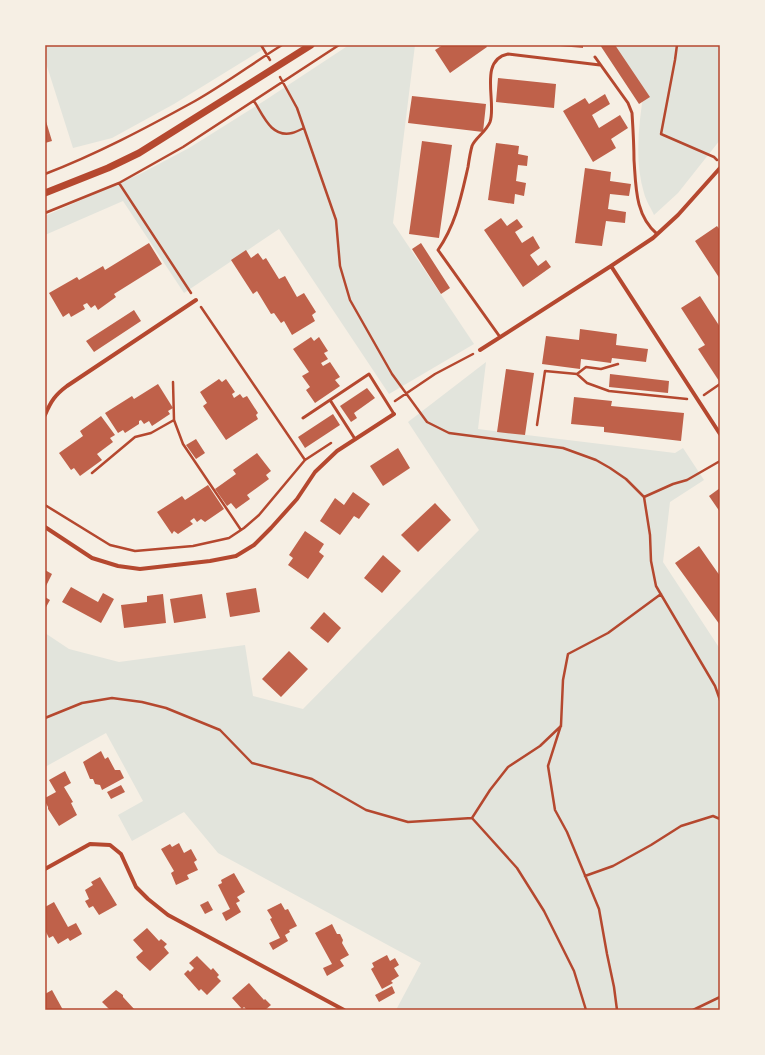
<svg xmlns="http://www.w3.org/2000/svg" width="765" height="1055" font-family="'PT Sans Narrow',sans-serif">
<rect width="100%" height="100%" fill="#f6efe4"/>
<path fill="#e2e4dc" d="M45 45H270L174 104 112 138 73 148 45 60Z
M349 45H415L393 223 474 344 389 394 279 229 184 293 123 201 45 235V216L140 174 189 148 264 101Z
M614 45H720V140L678 193 654 215C651 208 646 201 644 193 634 159 639 124 644 89Z
M486 362 478 429 675 453 683 448 704 480 670 502 663 562 720 649V1010H396L421 963 218 853 184 812 132 841 118 815 143 801 106 733 45 767V633L69 649 119 662 245 645 253 696 303 709 479 530 408 422Z"/>
<path fill="#bf614a" d="M443 45H486L487 47 450 73 435 50Z
M560 45H583V48L560 46Z
M600 45H615L650 97 639 104Z
M498 78 556 84 554 108 496 102Z
M605 94 610 104 592 115 599 128 620 115 628 128 611 139 616 148 593 162 563 111 585 98 589 104Z
M412 96 486 104 483 132 408 123Z
M45 118 52 141 45 143Z
M422 141 452 145 439 238 409 234Z
M496 143 519 146 518 154 528 156 527 166 518 165 516 181 526 183 524 196 515 194 514 204 488 200Z
M585 168 611 172 610 181 631 184 629 196 610 194 608 209 626 212 625 223 606 221 602 246 575 243Z
M501 218 507 226 517 219 523 227 515 232 522 243 533 236 540 248 530 255 538 266 546 260 551 267 523 287 484 230Z
M717 226 720 230V279L695 241Z
M149 243 162 264 114 294 116 297 98 310 95 305 91 308 87 303 83 305 85 309 71 317 69 313 63 317 49 293 77 277 79 280 103 266 105 270Z
M421 243 450 288 441 294 412 249Z
M246 250 251 258 258 253 263 260 266 258 279 279 285 276 297 297 304 293 316 312 312 315 315 321 292 335 284 321 281 323 274 313 271 314 257 291 253 294 231 260Z
M700 296 720 327V381H719L698 349 705 345 681 308Z
M134 310 141 321 94 352 86 341Z
M580 329 617 334 616 345 648 349 646 362 612 358 611 363 581 359 580 369 542 364 546 336 579 340Z
M311 337 314 341 319 337 328 351 324 353 328 359 321 363 323 366 330 362 340 377 335 380 340 386 315 403 306 390 310 387 302 376 309 372 293 349Z
M506 369 534 373 525 435 497 432Z
M610 374 669 381 668 393 609 387Z
M219 379 222 382 226 379 235 392 232 394 234 398 240 394 243 398 247 396 258 413 256 415 258 419 226 440 203 406 207 403 200 392Z
M158 384 173 408 168 411 170 414 152 426 149 421 144 424 141 420 139 421V424L125 433 123 430 118 433 105 413 132 396 134 399Z
M367 388 375 398 354 413 357 418 351 422 340 406Z
M574 397 612 401 611 406 684 413 681 441 604 432V427L571 424Z
M333 414 340 425 305 448 298 437Z
M101 416 115 435 110 438 113 442 97 454 102 460 80 476 74 468 71 470 59 453 83 436 80 431Z
M196 439 205 453 196 459 186 445Z
M398 448 410 468 383 486 370 466Z
M257 453 271 471 266 475 269 479 247 495 250 499 236 509 231 503 227 506 215 489 236 474 233 470Z
M208 485 224 509 205 522 201 519 197 522 194 518 190 521 193 524 178 534 174 531 172 534 157 512 182 496 185 500Z
M720 488V512L709 496Z
M353 492 370 504 359 519 354 516 340 535 320 521 335 498 344 505Z
M435 503 451 520 418 552 401 535Z
M305 531 324 544 319 552 324 556 308 579 288 565 293 558 289 555Z
M699 546 720 576V625L675 563Z
M383 555 401 571 382 593 364 578Z
M45 570 52 574 45 588Z
M71 587 98 602 103 593 114 599 101 623 62 602Z
M256 588 260 612 230 617 226 593Z
M163 594 166 623 124 628 121 605 147 602V596Z
M202 594 206 618 174 623 170 599Z
M45 597 50 600 45 609Z
M324 612 341 628 328 643 310 628Z
M289 651 308 669 281 697 262 679Z
M101 751 105 759 108 757 115 770H120L124 778 102 790 100 785 95 784 93 779H90L83 762Z
M65 771 71 783 64 787 73 802 71 803 77 815 59 826 48 809V807L45 801V798L56 792 49 780Z
M121 785 125 792 111 799 107 792Z
M179 843 184 853 191 849 197 860 194 862 198 870 187 875 189 879 176 885 171 873 174 871 161 849 170 844 172 847Z
M234 873 245 892 237 897 240 901 236 903 241 912 226 921 222 913 230 909 218 885 222 883 221 880Z
M100 877 117 905 99 915 93 906 89 908 85 901 89 899 85 890 93 885 91 882Z
M208 901 213 910 205 914 200 905Z
M54 902 68 927 76 923 82 934 70 941 68 938 58 944 53 936 49 938 45 930V907Z
M281 903 285 910 288 909 297 926 289 930 290 932 285 935 288 941 273 950 269 943 280 938 270 919 272 918 267 910Z
M332 924 337 934H340L343 940 342 943 349 955 340 960 344 966 327 976 323 968 332 964 315 933Z
M147 928 159 941 161 939 167 944 164 947 169 953 150 971 138 960 136 957 143 951 133 940Z
M387 955 390 961 395 958 399 965 394 968 399 976 391 981 393 983 382 989 371 969 374 967 372 963Z
M197 956 211 970 213 968 219 975 217 977 221 981 207 995 201 989 199 991 184 974 188 970 190 972 194 968 189 963Z
M249 983 264 1000 265 999 271 1005 265 1010H257L256 1009 254 1010H247L244 1007 242 1009 232 998Z
M392 986 395 993 379 1002 375 995Z
M52 990 63 1010H45V994Z
M116 990 123 995V997L135 1010H110L102 1002Z"/>
<g fill="none" stroke-linecap="round" stroke-linejoin="round">
<path stroke="#b5482f" stroke-width="2.5" d="M261 45 270 60
M677 45 675 60 661 134 714 157 717 160
M280 77 297 108 336 220 340 266 350 300 392 374 427 422 449 433 563 448 596 460 610 468 626 479 644 497 650 535 651 561 656 586 715 686 720 700
M254 101C263 115 271 138 292 133 296 132 300 130 304 128
M45 174C97 154 146 128 195 101 225 84 253 63 282 45
M119 183 191 293
M45 213 119 183 183 147 339 45
M201 307 305 460
M577 374 587 383 609 391 687 399
M704 395 720 384
M395 401 435 374 473 354
M174 420 183 444 241 530
M537 425 545 371 577 374 586 367 601 369 618 364
M92 473 135 437 151 433 174 420 173 382
M644 497 673 484 687 480 720 461
M45 505 110 545 135 551 193 546 229 538 244 528 259 515 305 460 331 443
M45 718 82 703 112 698 142 702 166 708 220 730 252 763 312 779 366 810 408 822 472 818 517 868 544 911 574 971 586 1010
M472 818 490 790 508 767 540 746 561 726
M585 876 613 866 651 845 681 826 713 816 720 819
M617 1010 614 987 607 954 599 909 567 832 555 810 548 766 561 725 563 680 568 654 608 633 661 594
M693 1010 720 997"/>
<path stroke="#b5482f" stroke-width="3" d="M595 57 628 103 632 113C633 129 634 144 634 160 636 187 635 215 657 234
M500 337 438 250C456 224 461 197 468 167 469 160 470 153 472 146 475 138 486 132 490 122 497 103 478 60 508 54L600 65
M330 400 355 439
M303 418 369 374 394 414"/>
<path stroke="#b5482f" stroke-width="4" d="M611 266 720 434
M480 350 611 266 653 238 678 215 720 168
M45 415C51 401 55 395 67 386L196 300
M45 527 92 558 118 566 140 569 210 561 236 556 254 545 271 528 297 499 315 472 337 451 394 414
M45 869 90 844 110 845 121 854 136 887 148 899 168 915 344 1010"/>
<path stroke="#b5482f" stroke-width="7" d="M45 193 108 168 139 153 311 45"/>
</g>
<rect width="765" height="1055" fill="none" stroke="#f6efe4" stroke-width="92"/>
<rect x="46" y="46" width="673" height="963" fill="none" stroke="#b5482f" stroke-width="1.5"/>
</svg>
